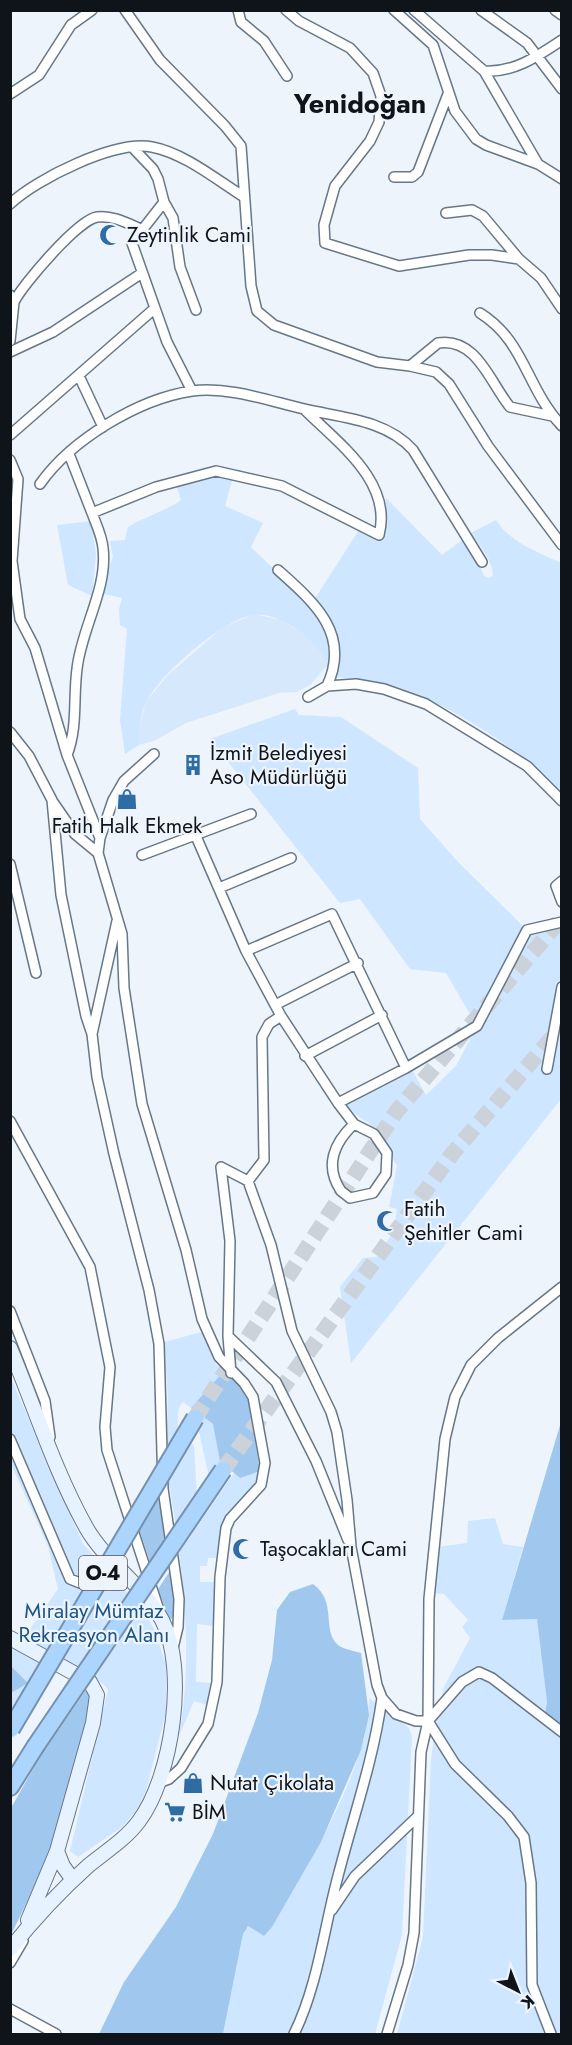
<svg xmlns="http://www.w3.org/2000/svg" width="572" height="2045" font-family="Jost,sans-serif">
<rect width="100%" height="100%" fill="#edf4fb"/>
<path fill="#d6e9fc" d="M254 614 281 620 302 633 326 657 327 666 310 685 297 692 279 693 186 723 154 741 139 745V729L146 701 168 675 222 628Z"/>
<path fill="#cee6ff" d="M212 474 233 477 225 506 263 523 251 547C272 568 318 608 328 634 333 645 329 655 327 666 325 653 315 647 306 637 295 626 270 612 253 615 221 620 163 673 147 700 140 713 139 731 139 745L125 754 120 720 127 629 120 625 119 609 122 598 100 593 113 557 110 541 125 540 128 527C146 516 164 512 181 500L176 484Z
M386 498 442 555 464 539 475 555 484 576 490 578 493 575C492 559 480 546 471 533L496 520C509 542 539 553 561 563V792C522 750 447 702 391 685 374 680 355 679 337 677 343 639 337 630 314 600L361 527 380 530Z
M91 521 96 554 92 596 68 585 57 525Z
M295 709 299 715 341 717 418 768 420 819 459 863 527 930 561 922V1099L351 1363 340 1287 363 1258 377 1257 394 1230 397 1209 389 1207 397 1166C389 1153 380 1131 367 1122 358 1116 352 1112 345 1103L411 1068 426 1095 456 1066 477 1026 446 973 410 969 360 899 340 903 210 739Z
M202 1332 215 1363 223 1372 191 1408 183 1402C173 1413 181 1423 176 1435 174 1441 169 1447 166 1452L168 1397 164 1342Z
M10 1376 83 1544 142 1609 154 1629 166 1665V1712L146 1791 139 1807 122 1827 78 1857 70 1851 108 1690C101 1675 41 1648 23 1639L58 1589 48 1546 11 1464Z
M204 1418 213 1424 223 1463 209 1477 198 1427Z
M189 1443 194 1446 197 1499 176 1526 168 1479Z
M260 1471 256 1484 225 1518 216 1558H208L207 1566H200V1582H216L213 1626 197 1624 196 1682 212 1683 210 1706 194 1701 179 1736C190 1676 187 1613 179 1553L234 1473 240 1478Z
M495 1518 503 1544 523 1547 502 1620 537 1619 547 1702 544 1720 561 1732V2034H397L423 1937 431 1759 438 1711 444 1687 470 1638 462 1627 468 1620 444 1594 435 1593 437 1547 467 1543 468 1521Z
M11 1644 41 1661 11 1710V1693L27 1682 11 1666Z
M369 1698 408 1727 412 1736 402 1935 375 2034H223L243 1934 247 1926 264 1936 272 1927C306 1867 370 1767 369 1698Z"/>
<path fill="#a0c7ee" d="M223 1372 238 1383 248 1398 260 1471 240 1478 220 1461 213 1424 191 1408Z
M561 1422V1732L544 1720 547 1702 537 1619 502 1620Z
M158 1496 166 1540 150 1562 138 1526Z
M170 1571 176 1610 170 1622 158 1589Z
M313 1584C338 1602 321 1630 338 1645 343 1649 354 1651 361 1653L369 1715 361 1750 321 1842 272 1927 264 1936 248 1926 243 1934 223 2034H99L124 1982 176 1907 213 1834 258 1713 272 1660 277 1610 290 1592Z
M11 1666 28 1683 11 1693H10Z
M88 1687 92 1707 47 1860 11 1935V1808L41 1755Z"/>
<g fill="none" stroke-linecap="round" stroke-linejoin="round">
<path stroke="#ccd2d9" stroke-width="16" stroke-dasharray="16 8" stroke-linecap="butt" d="M195 1418 396 1112 562 918
M223 1470 452 1154 562 1026"/>
<defs>
<path id="minor" d="M125 10 160 60 225 126 241 146 251 286 257 311 274 325 377 362 410 366 438 343C477 337 490 383 510 407L552 416
M238 10 241 22 264 41 287 76
M286 10 299 21 350 48 373 73 381 96 379 122 370 141 335 186 324 225 325 243 399 266 469 255H492L519 259 541 278 562 309
M394 10 433 45 455 111 476 139 486 145 538 164 562 179
M414 10 484 71C514 73 538 56 562 40
M481 10 527 43 562 89
M555 10 562 15
M484 71 538 164
M10 94 39 75 71 25 92 10
M132 147 153 169 158 179 164 202 173 218 180 267 196 310
M394 177H412L418 172 448 94
M164 202 132 243 167 342 192 391
M10 204C36 179 115 140 152 147 184 153 217 180 244 197
M446 213 472 210 483 216 519 259
M10 295 14 302 10 341
M14 302C23 284 78 220 97 217 112 215 127 223 141 229
M480 313C525 341 526 388 562 426
M10 352 53 332 142 273
M410 366 436 372 449 384 488 446 562 545
M79 376 103 427
M10 435 154 309
M69 454 92 513
M10 460 18 479 12 561 20 619 35 648 67 755 100 838
M40 484C71 440 138 399 192 391 233 386 274 403 313 411 348 418 388 422 413 450L482 562
M278 570C315 603 351 634 327 686
M308 697 327 686 356 684 384 689 426 704 527 766 562 801
M10 732 29 756 52 800 61 895 86 1016 92 1034
M154 754 124 781 113 800 100 838 98 853 122 934 124 988 142 1104 186 1250 202 1319 219 1357 244 1383 253 1397 265 1463 261 1485 230 1519 226 1528 220 1577 217 1682 208 1724 181 1768 169 1779 158 1783
M67 755C78 727 73 698 77 669 81 629 108 589 103 548 102 536 96 524 92 513L156 487 216 471 282 486 379 535C393 482 338 443 305 410
M53 802 75 834 98 853
M195 834 246 951 281 1016 338 1103 354 1124 374 1134 387 1153 386 1174 373 1193 350 1198 341 1191C324 1166 334 1143 354 1124
M142 855 251 814
M10 864 36 973
M562 881 556 886 562 902
M219 888 291 858
M117 921 92 1034 97 1077 114 1154 149 1290 159 1344 163 1489 179 1599 178 1627 173 1648
M246 951 332 914 406 1068
M275 1005 358 963
M305 1056 382 1015
M547 1069 562 987
M338 1103 406 1068 477 1026 527 930 562 922
M10 1121 90 1267 110 1367 105 1427 107 1450 158 1607
M221 1167 248 1181 264 1160 262 1037 269 1024 281 1016
M221 1167 230 1241 228 1336 231 1373
M248 1181 271 1245 292 1331 331 1412 337 1432 347 1500 351 1547 377 1685 382 1698 396 1714 416 1721H428L462 1682 479 1672 492 1678 562 1732
M10 1311 45 1401 50 1437
M228 1336 276 1382 316 1461 348 1540
M10 1439 70 1579 80 1583 104 1563
M428 1721 455 1764 508 1816 524 1837 531 1883 532 1985 551 2034
M332 1910 355 1876 417 1817
M10 1963 23 1941
M10 2009 56 2034
M294 2034C318 1985 324 1928 338 1876 354 1814 373 1762 382 1698
M387 2034 408 1965 414 1933 421 1752 428 1721 429 1599 445 1439 455 1397 471 1365 498 1338 562 1287"/>
<path id="secondary" d="M10 1348C35 1408 55 1472 87 1529 107 1563 143 1585 162 1620 188 1669 172 1777 139 1821 126 1839 105 1852 88 1866 59 1892 34 1919 10 1949
M10 1638 90 1682 97 1695 93 1723 57 1851 28 1920
M57 1851 63 1866 73 1880"/>
<path id="motorway" d="M10 1787 35 1747"/>
</defs>
<use href="#minor" stroke="#677787" stroke-width="12"/>
<use href="#secondary" stroke="#677787" stroke-width="16"/>
<use href="#motorway" stroke="#7591ae" stroke-width="20"/>
<use href="#minor" stroke="#fff" stroke-width="9"/>
<use href="#secondary" stroke="#e6f2ff" stroke-width="14"/>
<use href="#motorway" stroke="#acd5fe" stroke-width="16"/>
<defs>
<path id="motorway-bridge" d="M11 1729 195 1418
M35 1747 223 1470"/>
</defs>
<use href="#motorway-bridge" stroke="#7591ae" stroke-width="20" stroke-linecap="butt"/>
<use href="#motorway-bridge" stroke="#acd5fe" stroke-width="16"/>
</g>
<defs>
<symbol id="mosque-bare" viewBox="-9 -9 18 18"><path d="M3.5-4.9A6 6 0 1 0 3.5 4.9A5 5 0 1 1 3.5-4.9Z" fill="#2f6ca4" stroke="#edf4fb" stroke-width="2.5" paint-order="stroke"/></symbol>
<symbol id="building-bare" viewBox="-9 -9 18 18"><path d="M-4-6H4V6H1V3H-1V6H-4ZM-2.5-4.3h1.7v1.8h-1.7ZM.8-4.3h1.7v1.8H.8ZM-2.5-1h1.7V.8h-1.7ZM.8-1h1.7V.8H.8Z" fill="#2f6ca4" stroke="#edf4fb" stroke-width="2.5" paint-order="stroke"/></symbol>
<symbol id="shop-bare" viewBox="-9 -9 18 18"><path d="M-5-2.5h2.3a2.7 3.5 0 0 1 5.4 0H5L5.5 6h-11ZM-1.5-2.5h3a1.5 2.3 0 0 0-3 0Z" fill="#2f6ca4" stroke="#edf4fb" stroke-width="2.5" paint-order="stroke"/></symbol>
<symbol id="supermarket-bare" viewBox="-9 -9 18 18"><path d="M-6-5.5h2.5l.6 2H6L4.5 2H-2.5L-4.4-4H-6ZM-1.5 3.2a1.3 1.3 0 1 0 .1 0ZM3 3.2a1.3 1.3 0 1 0 .1 0Z" fill="#2f6ca4" stroke="#edf4fb" stroke-width="2.5" paint-order="stroke"/></symbol>
</defs>
<g fill-rule="evenodd">
<use href="#mosque-bare" x="95" y="220" width="30" height="30"/>
<use href="#building-bare" x="178" y="750" width="30" height="30"/>
<use href="#shop-bare" x="112" y="784" width="30" height="30"/>
<use href="#mosque-bare" x="372" y="1206" width="30" height="30"/>
<use href="#mosque-bare" x="228" y="1534" width="30" height="30"/>
<use href="#shop-bare" x="178" y="1768" width="30" height="30"/>
<use href="#supermarket-bare" x="160" y="1797" width="30" height="30"/>
</g>
<g text-anchor="middle" dominant-baseline="central" stroke-width="4.5" stroke-linejoin="round" paint-order="stroke">
<rect fill="#edf4fb" stroke="#51575e" stroke-width="1.5" x="79" y="1556" width="48" height="34" rx="4.5"/>
<g font-size="20" font-weight="bold" fill="#0e141a">
<text x="103" y="1573">O-4</text>
</g>
<g font-size="21" fill="#0e141a" stroke="#edf4fb" text-anchor="start">
<text x="127" y="235">Zeytinlik Cami</text>
<text x="210" y="753">İzmit Belediyesi<tspan x="210" dy="24">Aso Müdürlüğü</tspan></text>
<text x="127" y="826" text-anchor="middle">Fatih Halk Ekmek</text>
<text x="404" y="1209">Fatih<tspan x="404" dy="24">Şehitler Cami</tspan></text>
<text x="260" y="1549">Taşocakları Cami</text>
<text x="210" y="1783">Nutat Çikolata</text>
<text x="192" y="1812">BİM</text>
</g>
<g font-size="21" fill="#1c5485" stroke="#edf4fb">
<text x="94" y="1611">Miralay Mümtaz<tspan x="94" dy="24">Rekreasyon Alanı</tspan></text>
</g>
<g font-size="27" font-weight="bold" fill="#0e141a" stroke="#edf4fb">
<text x="360" y="103">Yenidoğan</text>
</g>
</g>
<rect width="572" height="2045" fill="none" stroke="#0e141a" stroke-width="24"/>
<g transform="translate(518 1991) rotate(138)" stroke="#edf4fb" stroke-width="4.5" paint-order="stroke">
<path d="M0-4.5L10 22L0 15L-10 22Z" fill="#0e141a"/>
<text y="-9" font-size="16" font-weight="bold" text-anchor="middle" fill="#0e141a">K</text>
</g>
</svg>
